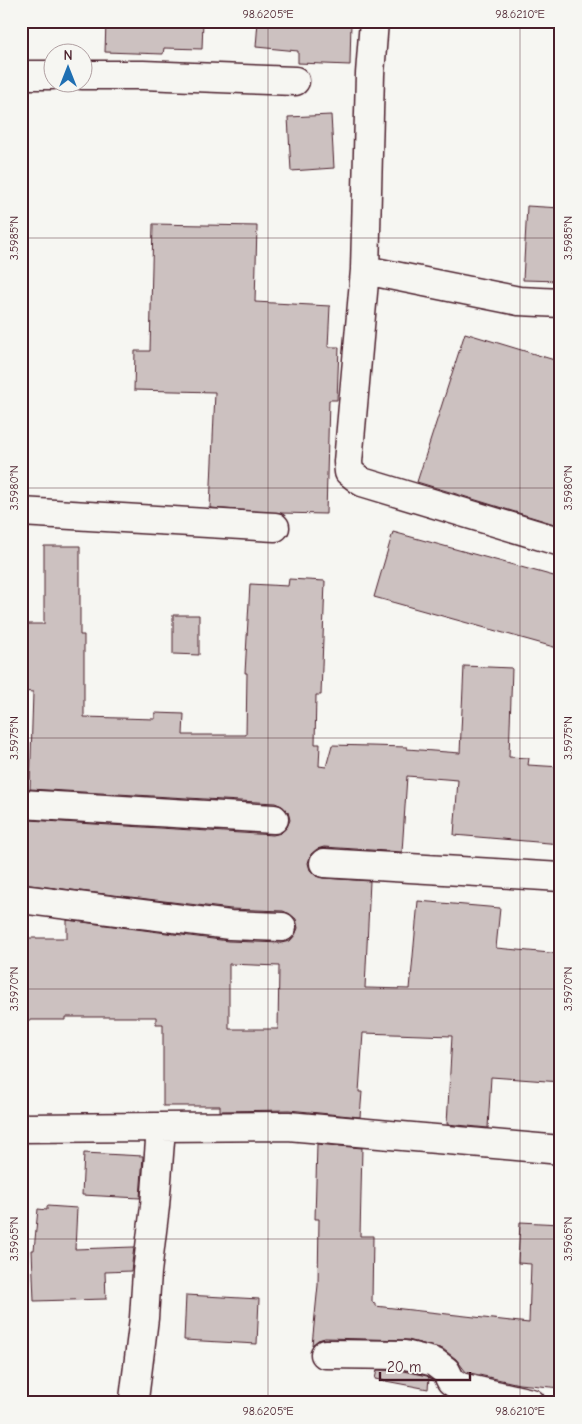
<svg xmlns="http://www.w3.org/2000/svg" width="582" height="1424" font-family="'Comic Neue',sans-serif">
<rect width="100%" height="100%" fill="#f6f6f2"/>
<filter id="ink" filterUnits="userSpaceOnUse"><feTurbulence type="fractalNoise" baseFrequency=".02" numOctaves="2"/><feDisplacementMap in="SourceGraphic" scale="10" xChannelSelector="R" yChannelSelector="G"/><feConvolveMatrix kernelMatrix="1 2 1 2 8 2 1 2 1" color-interpolation-filters="sRGB"/></filter>
<g filter="url(#ink)">
<path fill="#ccc1c0" stroke="#4a1f2b" fill-rule="evenodd" d="M106 21H203L202 49 164 48 163 54 105 52Z
M258 21H351L350 65 298 63V51L256 47Z
M331 115 334 168 291 171 288 117Z
M527 206 561 208V281L523 280Z
M153 224 257 226 255 302 330 306 328 347H339L337 400H329L326 514 280 513 210 508 215 392 134 390 135 351H150Z
M465 333 561 362V526L417 482Z
M393 532 561 578V649L374 597Z
M44 546H80V635H84V717L155 719V713L184 714 183 735H246L247 673H245L250 584 288 586 289 579 325 581 321 695H316L315 744H320L319 766 326 767 332 745 407 747V749L460 753 464 666 512 668 509 757 529 758 528 765 561 767V844L454 835 458 780 407 776 402 852 324 847 317 849 311 854 308 863 310 870 316 876 323 878 370 881 365 988 410 989 418 901 500 908 496 948 561 954V1082L491 1077 488 1128 447 1124 452 1036 363 1033 359 1092H362L360 1117 289 1110 220 1111V1106H163V1024H156V1017H65V1020H21V938H67V920L228 941 281 943 290 941 295 935 298 928 296 919 290 914 283 911 231 909 21 884V824L29 825V820L273 835 281 833 287 827 290 820 288 812 282 806 275 803 30 789 33 692 21 691V624H44ZM229 964 279 966 278 1029H229Z
M173 615H199V655L173 654Z
M317 1144 362 1148 360 1236H373L372 1302 375 1303V1306L529 1323 531 1264 518 1263 520 1222 561 1224V1388L519 1384 466 1372 456 1359 443 1349 408 1340 325 1338 318 1340 312 1345 318 1285 319 1219H315Z
M84 1153 143 1156 140 1198 82 1195Z
M47 1206 77 1208 75 1249 134 1247 131 1271 105 1272 106 1299 34 1301 32 1250H34L38 1209 47 1210Z
M186 1295 259 1299 257 1344 184 1340Z
M377 1370 403 1371 427 1376 429 1378 428 1389 375 1379Z"/>
<g fill="none" stroke-linecap="round" stroke-linejoin="round">
<defs>
<path id="minor" d="M374 21 370 74 365 270 348 462 349 472 362 482 561 542
M21 75H52
M82 75H143L295 81
M365 270 519 301 561 303
M21 512 275 527
M21 804 274 819
M324 863 561 877
M21 899 230 925 282 927
M21 1128 288 1126 561 1150
M325 1354 405 1355 434 1362 446 1371 451 1381 460 1387 531 1403
M134 1399 144 1318 147 1272 155 1206 161 1128"/>
</defs>
<use href="#minor" stroke="#4a1f2b" stroke-width="31"/>
<use href="#minor" stroke="#f6f6f2" stroke-width="28"/>
</g>
</g>
<path fill="none" stroke="#4a1f2b" stroke-width="1" stroke-opacity="0.45" d="M268 21V1403M520 21V1403M21 238H561M21 488H561M21 738H561M21 989H561M21 1239H561"/>
<rect width="582" height="1424" fill="none" stroke="#f6f6f2" stroke-width="55"/>
<g transform="translate(68 68)"><circle r="24" fill="#f6f6f2" stroke="#b1a0a2"/>
<path d="M0-4L9 19L0 12L-9 19Z" fill="#1f6fb2"/>
<text y="-8" font-size="14" font-weight="bold" text-anchor="middle" fill="#4a1f2b">N</text>
</g>
<path d="M380 1372v8h90v-8" fill="none" stroke="#4a1f2b" stroke-width="2.5"/>
<text x="387" y="1372" font-size="15" fill="#4a1f2b" stroke="#f6f6f2" stroke-width="4" paint-order="stroke">20 m</text>
<rect x="28" y="28" width="526" height="1368" fill="none" stroke="#4a1f2b" stroke-width="2"/>
<g font-size="12" text-anchor="middle" fill="#4a1f2b">
<text x="268" y="18">98.6205°E</text>
<text x="520" y="18">98.6210°E</text>
<text transform="translate(14 238) rotate(-90)" y="4">3.5985°N</text>
<text transform="translate(568 238) rotate(-90)" y="4">3.5985°N</text>
<text transform="translate(14 488) rotate(-90)" y="4">3.5980°N</text>
<text transform="translate(568 488) rotate(-90)" y="4">3.5980°N</text>
<text transform="translate(14 738) rotate(-90)" y="4">3.5975°N</text>
<text transform="translate(568 738) rotate(-90)" y="4">3.5975°N</text>
<text transform="translate(14 989) rotate(-90)" y="4">3.5970°N</text>
<text transform="translate(568 989) rotate(-90)" y="4">3.5970°N</text>
<text transform="translate(14 1239) rotate(-90)" y="4">3.5965°N</text>
<text transform="translate(568 1239) rotate(-90)" y="4">3.5965°N</text>
<text x="268" y="1415">98.6205°E</text>
<text x="520" y="1415">98.6210°E</text>
</g>
</svg>
